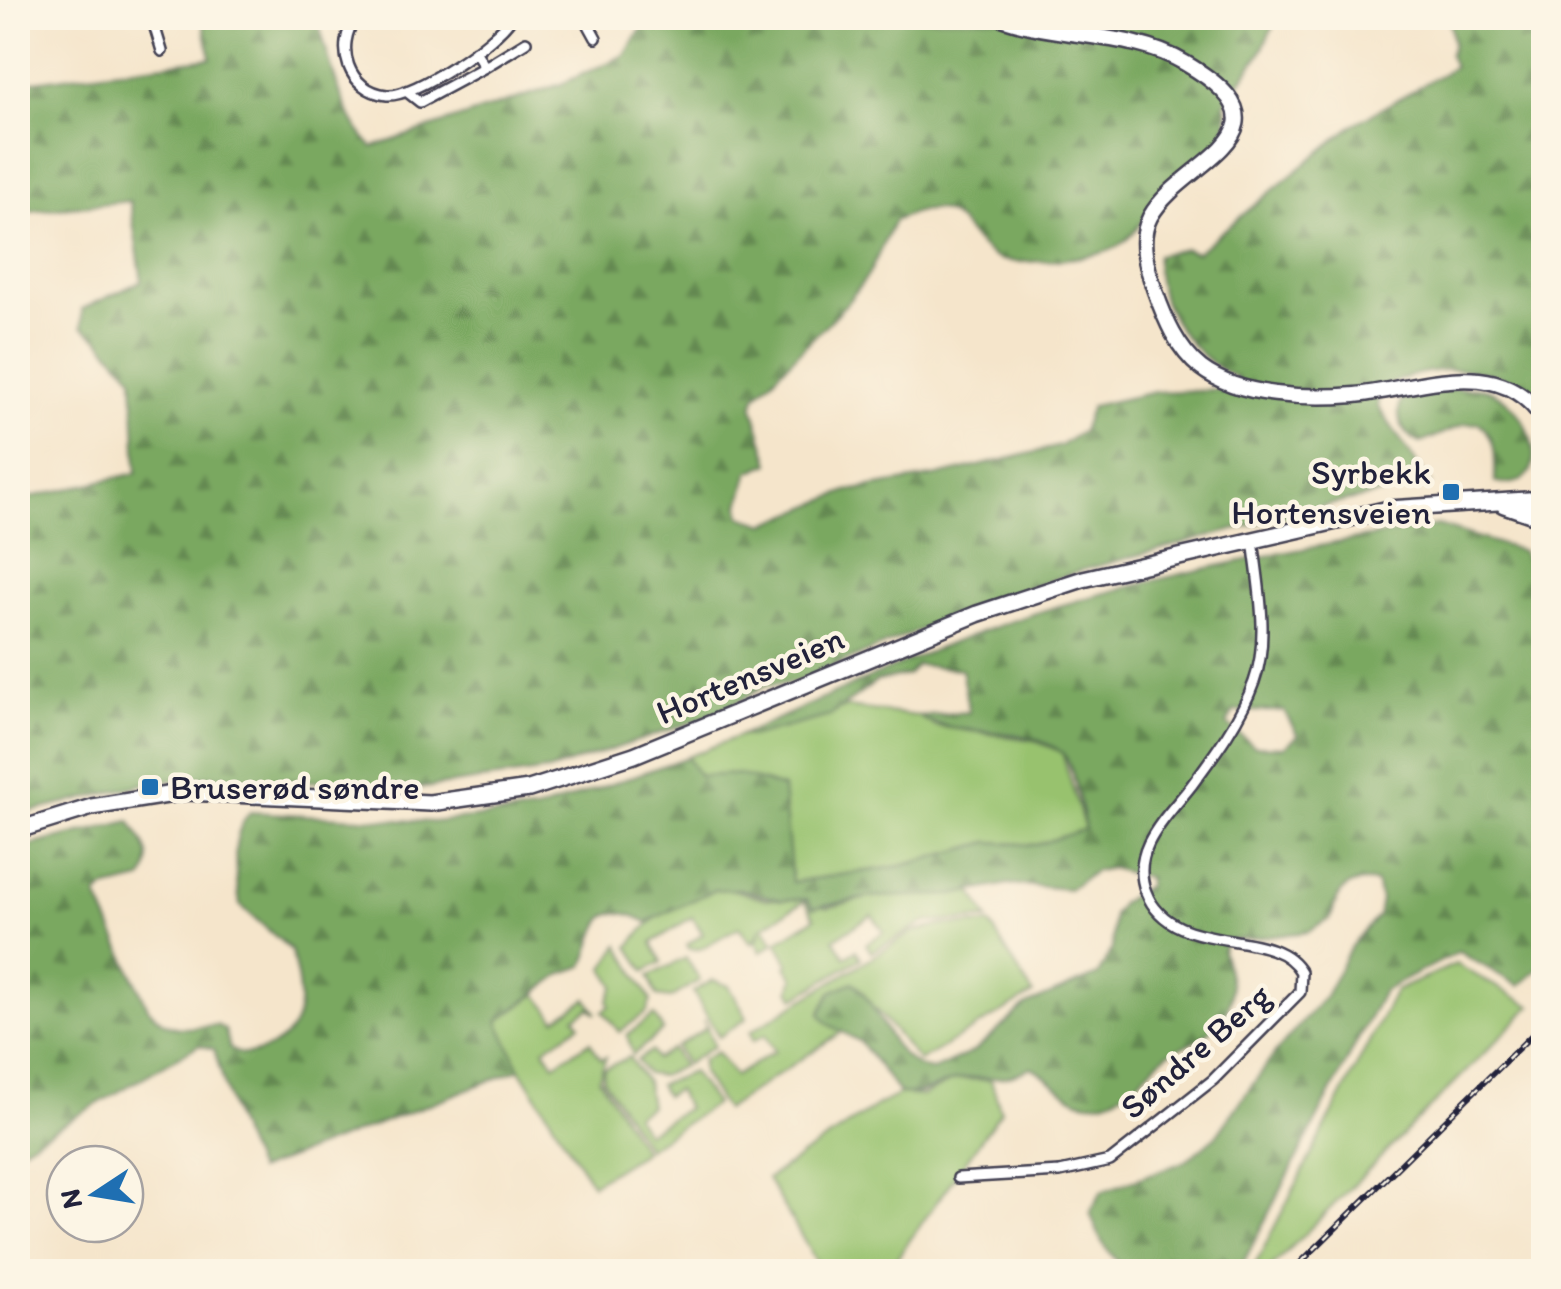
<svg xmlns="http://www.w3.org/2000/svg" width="1561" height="1289" font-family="Itim,sans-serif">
<defs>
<pattern id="forest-firs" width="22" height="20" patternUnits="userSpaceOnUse" patternTransform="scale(2.5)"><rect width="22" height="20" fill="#7aa861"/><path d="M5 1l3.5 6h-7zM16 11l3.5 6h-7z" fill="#648851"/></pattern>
</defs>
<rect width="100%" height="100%" fill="#fcf5e5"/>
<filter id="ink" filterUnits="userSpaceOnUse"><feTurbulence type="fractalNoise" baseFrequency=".01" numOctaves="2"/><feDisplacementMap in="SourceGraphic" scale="20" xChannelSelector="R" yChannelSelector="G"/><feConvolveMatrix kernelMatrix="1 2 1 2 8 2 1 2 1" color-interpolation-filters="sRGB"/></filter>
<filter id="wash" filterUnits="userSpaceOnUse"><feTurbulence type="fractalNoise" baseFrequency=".0048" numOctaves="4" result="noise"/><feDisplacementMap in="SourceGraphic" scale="40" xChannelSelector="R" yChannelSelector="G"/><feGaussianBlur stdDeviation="2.25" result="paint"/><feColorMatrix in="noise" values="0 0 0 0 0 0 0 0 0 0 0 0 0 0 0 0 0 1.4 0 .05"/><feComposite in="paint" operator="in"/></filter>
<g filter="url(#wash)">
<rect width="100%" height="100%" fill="#f5e5cb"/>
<path fill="#98c26e" stroke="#5d7254" stroke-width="2.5" d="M847 707 918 716 935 726 1033 740 1062 752 1085 830 1036 845 989 842 901 866 792 882 694 773 687 757 741 735 753 736Z
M727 888 766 899H807L827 908 870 897 972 891 988 919 926 922 871 952 866 944 884 932 872 915 834 939 845 957 856 950 861 958 795 998 790 990 794 978 786 966 789 963 777 942 815 918 805 901 764 926 774 943 761 952 756 941 762 927 752 944 739 927 700 949H689L687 945 703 934 692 917 652 943 662 962 645 971 629 947C652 914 686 894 727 888Z
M990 924 1033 994 919 1061 876 1009 725 1110 702 1073V1060L717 1052 735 1076 775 1051 765 1035 753 1041 750 1032 913 932 942 925Z
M619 945 651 1000 647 1012 619 1032 603 1011 610 1006 608 1001 615 986 604 968Z
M686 958 700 980 671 998 657 996 649 976Z
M1456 964 1531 1006 1268 1271H1252L1395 991Z
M713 980 729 986 747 1018 719 1037 693 992Z
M537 994 556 1019 587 999 597 1014 590 1008 575 1017 580 1025 544 1049 554 1064 590 1042 601 1059 606 1057 599 1078 644 1151 592 1184 520 1069 498 1021Z
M654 1015 663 1030 633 1055 627 1035Z
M704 1020 714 1046 686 1064 676 1047 706 1028Z
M672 1049 683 1066 661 1076 647 1074 637 1060 651 1051 656 1059Z
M629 1057 646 1082 650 1106 635 1115 646 1133 687 1108 676 1090 665 1096 659 1085 692 1072 715 1104 647 1148 603 1079 604 1069Z
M956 1079 991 1080 1001 1111 888 1271H822L767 1179 878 1105 900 1094 922 1096Z"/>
<path fill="url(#forest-firs)" stroke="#4e654e" stroke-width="2.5" fill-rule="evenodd" d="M202 18H317C328 55 343 121 373 147L561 84 625 55 648 18H1277L1260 54 1225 103C1237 133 1208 155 1189 173 1176 184 1160 196 1150 210 1138 226 1133 237 1115 248 1099 258 1012 267 996 258 957 236 961 188 894 221L869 274 847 303 756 396 753 407 770 463 749 472 740 505 741 516 766 524 847 491 938 476 1060 446 1082 431 1091 406 1155 392 1229 389 1238 378C1194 361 1151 303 1157 255L1185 249 1196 253 1354 124 1454 67 1449 55 1453 44 1449 18H1543V403C1503 361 1426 360 1378 391V407L1431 484 1328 505 1079 571 979 605 794 683 765 686 717 714 548 771 423 788 213 776 149 783 18 815V500L137 473 133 377 99 339 82 327V309L142 281 130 201 18 212V83L211 58Z
M1453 388C1463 388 1475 387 1485 389 1532 401 1561 496 1495 482 1495 460 1498 438 1479 423L1465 424 1421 443C1402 435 1395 419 1401 400Z
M1438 525 1522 551 1543 599V965L1519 986 1459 952 1383 991 1239 1271H1124L1102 1242 1090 1213 1101 1192 1186 1161 1216 1136 1276 1052 1325 996 1352 945 1378 916 1381 900 1376 883C1346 878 1337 891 1331 918L1308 932 1226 941 1222 951C1234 988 1239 1012 1201 1038 1190 1045 1177 1047 1166 1055 1145 1072 1128 1098 1097 1102 1070 1106 1052 1077 1031 1067 994 1087 983 1072 953 1081 932 1087 923 1096 900 1094L860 1042 828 1024 820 1014 831 992 853 982C882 1006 889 1065 933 1070L975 1051 1026 1005 1098 975 1112 949 1113 915 1121 903 1147 886 1148 878 1111 868 1095 871 1069 889 1008 884 953 895 870 897 813 908 807 899 781 900 740 889 714 890 647 922C596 896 600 929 584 966L563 973 498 1021 520 1069 257 1171 234 1118 214 1049 199 1045 18 1150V848L130 821C142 841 158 857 142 880L104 889 97 896 148 1008C171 1035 185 1028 217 1025L225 1030 230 1049C241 1056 249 1055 261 1051 310 1034 302 994 291 950L240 905C236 874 228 837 250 812L433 822 535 811 687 757 699 776 739 774 783 788 792 882 901 866 989 842 1036 845 1085 829C1082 813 1074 764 1063 754 1031 723 957 739 918 716L969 712 961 669 917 665 908 675 877 681 830 716 753 736 741 735C838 693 934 645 1036 613 1167 572 1303 548 1438 525ZM1234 711H1284L1298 736 1284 747 1254 746 1227 724Z"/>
</g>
<g filter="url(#ink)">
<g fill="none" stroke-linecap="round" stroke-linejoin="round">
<defs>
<path id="street" d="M152 18 162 51
M356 18C334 46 348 91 387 95 415 97 497 41 511 18
M585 18 596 38
M485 67 526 42
M406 91 420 102 485 67 475 51
M958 1178 1060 1172 1110 1161 1213 1080 1300 992 1301 972C1274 923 1172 959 1146 892 1129 849 1168 816 1191 786 1214 755 1241 719 1254 682 1270 638 1258 584 1253 539"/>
<path id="secondary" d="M1002 18C1060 39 1131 31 1185 63 1306 133 1181 160 1150 217 1138 240 1147 268 1155 291 1165 319 1177 349 1201 368 1239 397 1309 399 1355 395 1419 389 1500 351 1544 420"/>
<path id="primary" d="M1504 505 1539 517
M18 830 92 807 186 792 430 803 529 789 634 755 977 614 1083 579 1389 509 1543 499"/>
</defs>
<use href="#street" stroke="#423f51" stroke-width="14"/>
<use href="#secondary" stroke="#423f51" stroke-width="19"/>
<use href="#primary" stroke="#423f51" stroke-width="20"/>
<use href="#street" stroke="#fff" stroke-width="9"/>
<use href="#secondary" stroke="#fff" stroke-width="14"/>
<use href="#primary" stroke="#fff" stroke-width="15"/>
<defs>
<path id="rail" d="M1291 1272 1544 1023"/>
</defs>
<use href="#rail" stroke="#22223b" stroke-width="6"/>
<use href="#rail" stroke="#fcf5e5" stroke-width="2.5" stroke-dasharray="8" stroke-linecap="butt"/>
</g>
</g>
<g fill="#1f6fb2" stroke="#fcf5e5" stroke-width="4">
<rect x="1441" y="482" width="20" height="20" rx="5"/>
<rect x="140" y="777" width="20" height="20" rx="5"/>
</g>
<g text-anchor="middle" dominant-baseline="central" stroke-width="9" stroke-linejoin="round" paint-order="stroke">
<g font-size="35" fill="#22223b" stroke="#fcf5e5" text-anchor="end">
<text x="1431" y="472">Syrbekk<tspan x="1431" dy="40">Hortensveien</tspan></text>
<text x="170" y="787" text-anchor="start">Bruserød søndre</text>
</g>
<g font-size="35" fill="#22223b" stroke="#fcf5e5">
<text transform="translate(750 675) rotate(-23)">Hortensveien</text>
<text transform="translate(1195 1051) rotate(-41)">Søndre Berg</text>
</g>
</g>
<rect width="1561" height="1289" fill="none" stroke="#fcf5e5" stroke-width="60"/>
<g transform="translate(95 1194) rotate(258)"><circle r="48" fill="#fcf5e5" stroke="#a5a1a1" stroke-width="2.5"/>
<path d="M0-8L18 38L0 25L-18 38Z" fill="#1f6fb2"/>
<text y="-15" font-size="28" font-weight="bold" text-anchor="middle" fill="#22223b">N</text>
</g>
</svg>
